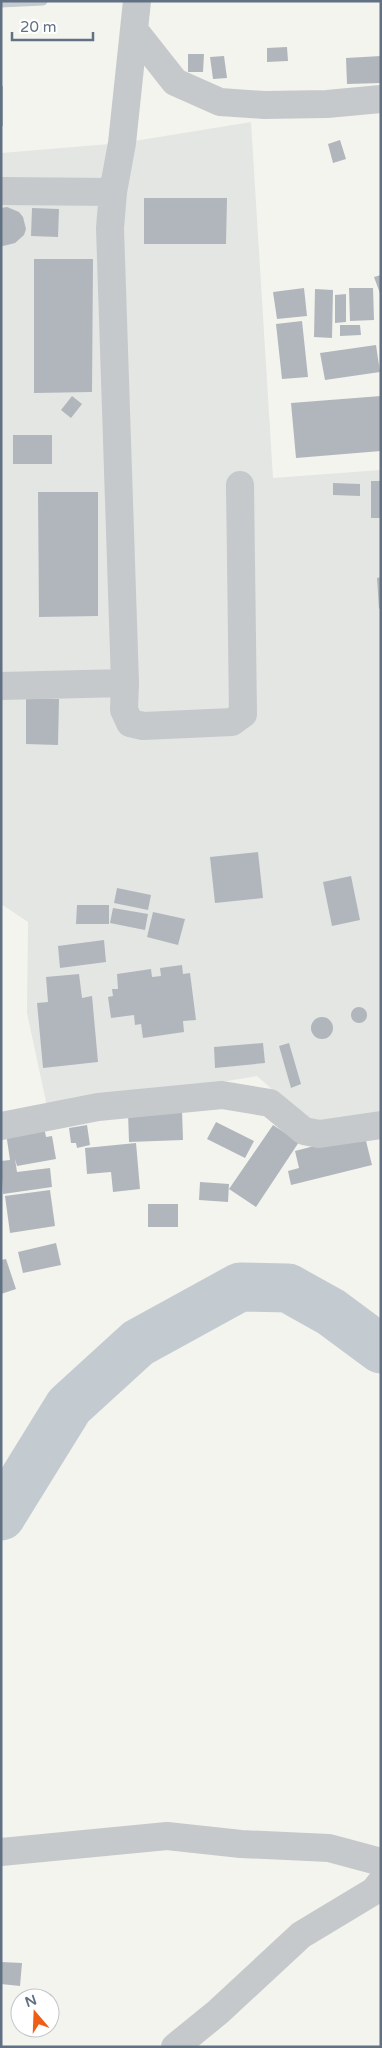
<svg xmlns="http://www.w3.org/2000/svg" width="382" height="2048" font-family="'Varela Round',sans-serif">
<rect width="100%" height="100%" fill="#f4f4ef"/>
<path fill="#e4e6e3" d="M251 122 273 478 381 470V1113L317 1129 257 1076 48 1111 27 1013 28 922 1 904V153L122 143Z"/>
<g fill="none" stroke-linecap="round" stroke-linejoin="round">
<path stroke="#c3cbd1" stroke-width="9" d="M1 3 43 1"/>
<path stroke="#c3cbd1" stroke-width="49" d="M1 1516 69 1406 138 1343 240 1287 288 1288 331 1312 381 1349"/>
</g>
<path fill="#b0b6bc" d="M287 47 288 61 267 62V48Z
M188 54H204L203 72H188Z
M224 56 227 78 213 79 210 57Z
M381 56V83L347 84 346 58Z
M1 86H3V126H1Z
M340 140 346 159 333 163 328 144Z
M144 198H227L226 244H144Z
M7 207 19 212 23 217 26 229 24 235 15 243 3 246 1 245V208Z
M32 208 59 209 58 237 31 236Z
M34 259H93L92 392 34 393Z
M381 275V296L374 277Z
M304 288 307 316 277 319 273 292Z
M349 288H373L374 320 350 321Z
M315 289 333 290 332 338 314 337Z
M346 294V322L335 323V295Z
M302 321 308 377 282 379 276 324Z
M340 325H360L361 335 340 336Z
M376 345 380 372 325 380 320 353Z
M72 396 82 404 71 418 61 410Z
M381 396V451L296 458 291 403Z
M13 435H52V464H13Z
M371 481H381V518H371Z
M333 483 360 484V496L333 495Z
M38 492H98V616L39 617Z
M381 577V608L379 609 377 578Z
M26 699H59L58 745 26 744Z
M258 852 263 898 215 903 210 857Z
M351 876 360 920 332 926 323 882Z
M117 888 151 895 148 910 114 903Z
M77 905H109V924H76Z
M113 908 148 914 145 930 110 923Z
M153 912 185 919 178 945 147 937Z
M104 940 106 962 60 968 58 946Z
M182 965 183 974 190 973 196 1020 183 1021 184 1032 143 1038 141 1024 135 1025 134 1015 111 1018 108 997 113 996 112 989H118L117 974 151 969 152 977 161 976 160 968Z
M79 974 82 998 92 996 98 1062 43 1068 37 1003 48 1002 46 977Z
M351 1015a8 8 0 1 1 16 0a8 8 0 1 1-16 0Z
M311 1028a11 11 0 1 1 22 0a11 11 0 1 1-22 0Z
M263 1043 265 1063 215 1068 214 1047Z
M289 1043 301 1084 291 1088 279 1046Z
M182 1110 183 1140 129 1142 128 1113Z
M216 1122 254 1141 245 1158 207 1139Z
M87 1125 90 1145 77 1148 76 1143H71L69 1128Z
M273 1125 299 1142 256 1207 229 1189Z
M44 1127 46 1137 52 1136 56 1159 17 1166 15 1159 17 1172 50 1168 52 1187 3 1194 1 1161 10 1160 6 1133Z
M364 1133 372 1165 291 1185 288 1171 299 1168 295 1151Z
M136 1143 140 1189 113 1192 111 1172 87 1174 85 1148Z
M200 1182 229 1184 228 1202 199 1200Z
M50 1190 55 1226 10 1233 5 1196Z
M148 1204H178V1227H148Z
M56 1243 61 1265 23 1273 18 1252Z
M6 1259 16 1289 1 1294V1260Z
M1 1962 22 1963 20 1986 1 1984Z"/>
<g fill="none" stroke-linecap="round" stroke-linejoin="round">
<path stroke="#c6c9cc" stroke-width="28" d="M134 30 175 82 220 102 264 105 327 104 381 99
M1 191 113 192
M125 683 124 710 130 723 143 726 232 722 243 714 240 485
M1 686 125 683 110 228 113 192 122 143 137 1
M1 1126 98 1107 222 1095 270 1103 304 1131 319 1134 381 1125
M1 1852 167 1836 241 1844 329 1848 381 1862
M175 2047 218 2012 301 1935 374 1891 381 1882"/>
</g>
<rect width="382" height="2048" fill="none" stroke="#617083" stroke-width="5"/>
<g transform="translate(35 2013) rotate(341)"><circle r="24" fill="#ffffff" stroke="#c0c6cd"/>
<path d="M0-4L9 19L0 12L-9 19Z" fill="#ee5e16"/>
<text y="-8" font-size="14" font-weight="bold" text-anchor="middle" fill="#617083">N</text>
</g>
<path d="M12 32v8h81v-8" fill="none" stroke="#617083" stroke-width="2.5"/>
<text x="20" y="32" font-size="15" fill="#617083" stroke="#ffffff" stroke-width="4" paint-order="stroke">20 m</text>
</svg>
